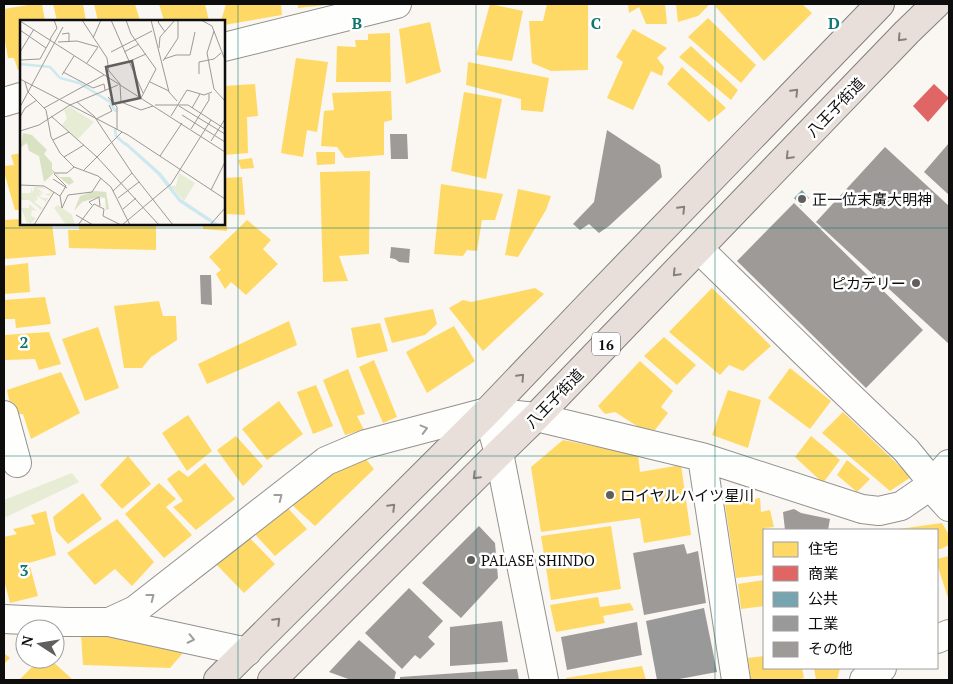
<svg xmlns="http://www.w3.org/2000/svg" width="953" height="684" font-family="'PT Serif','Noto Sans JP',serif">
<rect width="100%" height="100%" fill="#faf6f2"/>
<path fill="#e7ecd5" d="M72 473 79 482 4 518V500Z"/>
<path fill="#ffd966" d="M34 4H42L45 21H21V69L18 70 14 58H8L4 36V9Z
M53 4H83L86 21H57Z
M94 4H135L140 21H98Z
M159 4H205L209 21H164Z
M226 4H281L282 15 224 25V21H221Z
M298 4H324L325 5 298 8Z
M490 4 523 11 512 61 476 55Z
M547 4H588V70L551 71 532 63 529 21H543Z
M628 4H665L667 24H646L639 7 629 13Z
M676 4H708V6L698 16 678 22Z
M718 4H802L812 13 764 61 715 6Z
M708 18 756 65 741 83 688 37Z
M430 22 441 72 406 84 399 29Z
M633 29 667 48 657 58 664 67 662 76 651 71 633 110 607 98 623 62 616 57Z
M390 33 391 82H336L337 46 356 47 355 40H368V34Z
M691 46 738 90 731 100 679 57Z
M296 58 328 62 317 132 307 130 303 157 281 153Z
M468 62 549 78 543 112 521 110V99L466 85Z
M682 67 726 108 709 122 667 84Z
M255 84 258 116 247 117 248 153 224 155V86Z
M391 91 392 120 384 122V155L345 158 337 147 321 146 324 111 334 110 332 93Z
M464 92 502 99 486 179 451 171Z
M316 152H335V164L317 165Z
M21 153V210H15L4 172V166L14 165 11 155Z
M252 158 254 168 241 169 238 160Z
M370 171 369 254 339 256 348 281 323 282 320 172Z
M242 177 245 215 227 214V231L203 229V224H224V178Z
M441 184 503 194 495 220H482L477 251 467 250 463 256 434 254Z
M518 189 551 196 546 210 518 257 505 255Z
M21 219V224H52L56 255 4 259V220Z
M247 220 271 240 263 249 278 264 246 295 231 282 225 289 216 274 221 270 209 257Z
M79 224H156V250L69 248 68 230H79Z
M28 263 30 292 4 294V266Z
M535 288 544 294 483 351 449 308 463 300 471 302Z
M712 288 771 346 743 371 729 365 720 375 669 332Z
M45 297 51 324 16 328 15 319H4V300Z
M159 301 163 316H176L177 340 151 357 142 368H124L114 306Z
M433 309 437 324 425 335 392 343 384 318Z
M289 321 297 345 207 384 198 364Z
M380 323 388 351 357 358 351 328Z
M454 326 475 361 427 393 406 352Z
M98 327 119 388 85 401 62 339Z
M49 332 61 364 39 370 35 359 5 360 4 335Z
M664 337 696 365 677 385 644 356Z
M374 360 397 417 383 423 359 367Z
M640 361 673 391 661 407 668 413 655 430 640 428 615 412 605 414 598 406Z
M790 368 831 401 810 429 768 398Z
M348 369 365 414 357 416 364 430 345 435 323 380Z
M61 372 80 413 31 439 23 414H12L7 390Z
M316 385 333 426 313 434 297 392Z
M728 390 761 400 748 448 712 435Z
M279 401 303 434 267 460 242 429Z
M843 412 911 477 890 491 822 433Z
M188 415 212 451 187 471 162 433Z
M236 436 263 466 243 486 217 450Z
M811 436 840 460 823 483 795 457Z
M563 440 638 455 640 472 681 465 691 535 644 543 640 518 541 532 531 467Z
M128 456 151 484 122 509 100 485Z
M365 458 374 469 315 526 292 505 332 470Z
M847 460 870 479 857 492 837 475Z
M205 463 235 499 196 530 173 507 183 501 167 479 179 470 188 477Z
M159 483 176 499 166 507 192 535 164 558 125 514Z
M83 493 102 519 68 544 56 531 53 517Z
M760 498 761 512 770 510 774 527 765 528 766 530H764V575L736 578 725 504Z
M286 506 307 529 275 556 252 531Z
M46 511 56 555 29 563 38 596 10 603 4 580V537L17 534 13 529 35 524 31 515Z
M117 519 154 562 132 586 115 569 95 585 67 553Z
M942 523 949 535V545L941 549H937V530H899V529Z
M611 526 621 589 551 600 541 536Z
M244 532 275 564 244 593 214 562Z
M949 556V601L937 564V559Z
M764 580V606L741 609 738 584Z
M598 597 600 607 630 603 634 610 603 616 605 623 556 632 550 605Z
M115 633 189 646 170 668 83 665 81 635Z
M4 653 10 658 4 664Z
M764 656V668H802L804 678 796 680H751L748 658Z
M40 659H50L73 680H19Z
M642 666 646 680H566V678Z
M814 668H840L837 680H816Z"/>
<path fill="#e06666" d="M934 84 949 98 928 122 913 106Z"/>
<path fill="#76a5af" d="M802 190 809 198 801 206 794 198Z"/>
<path fill="#999" d="M704 608 717 672 674 680H657L646 621Z"/>
<path fill="#9d9a98" d="M607 130 660 165 662 177 609 226 599 233 589 224 580 230 573 224 594 202Z
M390 134H407L408 159H391Z
M949 143V195L924 172Z
M885 147 949 206V344L816 222Z
M794 203 923 330 866 388 737 261Z
M391 247 410 249 409 263 399 262 395 259 390 258Z
M200 275H211L212 305 201 304Z
M794 509 801 513 830 519 828 530H785L783 512Z
M479 526 495 543 498 578 461 618 422 583Z
M684 544 687 554 698 551 706 603 644 615 633 553Z
M409 588 443 621 428 637 435 644 420 659 415 655 402 669 365 633Z
M502 621 508 662 450 666V627Z
M637 622 642 655 567 670 561 637Z
M359 640 396 672 394 680H351L329 672Z
M517 669 519 680H400V677Z"/>
<g fill="none" stroke-linecap="round" stroke-linejoin="round">
<defs>
<path id="minor" d="M224 47 397 4
M4 102 21 97
M699 249 839 386 906 450 933 483
M4 415 17 463
M702 457 736 680
M930 486 949 507
M4 619 66 622H109L247 652
M109 622 135 610 326 461 366 444 487 412 536 417 702 457 862 509 879 511 901 506 930 486 949 464
M937 639 949 634
M864 680 882 668"/>
<path id="tertiary" d="M487 412 499 453 544 680"/>
<path id="trunk" d="M218 680 487 412 591 303 880 4
M272 680 499 453 536 417 907 32 936 4"/>
</defs>
<use href="#minor" stroke="#949290" stroke-width="30"/>
<use href="#tertiary" stroke="#949290" stroke-width="30"/>
<use href="#trunk" stroke="#817f7d" stroke-width="30"/>
<use href="#minor" stroke="#fefefd" stroke-width="28"/>
<use href="#tertiary" stroke="#fefefd" stroke-width="28"/>
<use href="#trunk" stroke="#e8dfda" stroke-width="28"/>
</g>
<defs><path id="oneway-chevron" d="M-2-3.5L2.5 0L-2 3.5" fill="none" stroke-width="1.6" stroke-linecap="round" stroke-linejoin="round" transform="scale(1.25)"/></defs>
<g stroke="#85807e">
<use href="#oneway-chevron" transform="translate(901 38) rotate(133)"/>
<use href="#oneway-chevron" transform="translate(795 92) rotate(-46)"/>
<use href="#oneway-chevron" transform="translate(789 156) rotate(134)"/>
<use href="#oneway-chevron" transform="translate(682 209) rotate(-46)"/>
<use href="#oneway-chevron" transform="translate(676 273) rotate(134)"/>
<use href="#oneway-chevron" transform="translate(521 377) rotate(-47)"/>
<use href="#oneway-chevron" transform="translate(476 476) rotate(135)"/>
<use href="#oneway-chevron" transform="translate(392 507) rotate(-45)"/>
<use href="#oneway-chevron" transform="translate(277 621) rotate(-45)"/>
</g>
<g stroke="#9e9e9d">
<use href="#oneway-chevron" transform="translate(424 429) rotate(-15)"/>
<use href="#oneway-chevron" transform="translate(279 497) rotate(-38)"/>
<use href="#oneway-chevron" transform="translate(151 597) rotate(-38)"/>
<use href="#oneway-chevron" transform="translate(191 639) rotate(12)"/>
</g>
<path fill="none" stroke="#0f766e" stroke-width="1" stroke-opacity="0.55" d="M238 4V680M476 4V680M715 4V680M4 228H949M4 456H949"/>
<g fill="#605f5d" stroke="#fff" stroke-width="2">
<circle cx="802" cy="199" r="5"/>
<circle cx="916" cy="283" r="5"/>
<circle cx="610" cy="495" r="5"/>
<circle cx="471" cy="560" r="5"/>
</g>
<g text-anchor="middle" dominant-baseline="central" stroke-width="5" stroke-linejoin="round" paint-order="stroke">
<rect fill="#fff" stroke="#565656" stroke-width="1" x="592" y="332.5" width="28" height="23" rx="4"/>
<g font-size="14" font-weight="bold" fill="#0d0d0d">
<text x="606" y="344">16</text>
</g>
<g font-size="15" fill="#0d0d0d" stroke="#fff">
<text transform="translate(835 107) rotate(-46)">八王子街道</text>
<text transform="translate(554 398) rotate(-46)">八王子街道</text>
</g>
<g font-size="15" fill="#0d0d0d" stroke="#fff" text-anchor="start">
<text x="812" y="199">正一位末廣大明神</text>
<text x="906" y="283" text-anchor="end">ピカデリー</text>
<text x="620" y="495">ロイヤルハイツ星川</text>
<text x="481" y="560">PALASE SHINDO</text>
</g>
</g>
<g transform="translate(20 20)">
<rect width="205" height="205" fill="#faf6f2"/>
<path d="M50 87 74 102 58 119 42 105 47 98 44 90ZM159 153 175 163 164 181 151 166H156ZM11 167 13 173 14 167H23L32 172 29 176 25 174 31 173 27 169 17 168 24 173 18 172 23 174 19 175 22 178H28L26 182 16 175 18 179 14 182 23 188 21 190 9 180H0L2 173H11ZM30 182 34 188 38 185 52 195 55 205H46ZM9 184 17 191 12 190 11 196 16 198 10 204 8 201V205L1 188H9Z" fill="#e7ecd5"/>
<path d="M3 113 12 115 27 130 24 134 32 143V149L40 157H50L54 162 49 165 34 153 24 162 19 136 9 131 7 123 1 127ZM75 171 86 172 89 189 86 190 85 178 79 177 62 182 54 191 60 176Z" fill="#dae2c4"/>
<path d="M106 122 141 153 161 179 200 205H194L159 182 138 155 104 124Z" fill="#cde9ef"/>
<path fill="none" stroke="#cde9ef" stroke-width="2.5" d="M0 44 30 47 40 58 59 63 90 82 96 92M95 109 96 116 106 125"/>
<path fill="none" stroke="#9b9996" stroke-width="1" d="M62 0 87 38 89 52M91 0 123 73M106 0 111 14 136 49 121 78M131 0 149 72 157 81M140 0 138 2 145 12M181 0 192 6 205 40M0 1 205 132M0 10 26 28M194 11 187 33 194 69 205 81M42 14 49 13V22M73 18 81 0M30 19 37 8 34 0M38 22 57 21 78 27M139 28 140 17 155 0M0 32 14 9M91 32 132 11M104 32 119 24M144 39 156 35H170L175 12M0 40 20 39 31 19M143 41 158 18V0M108 42 126 34M67 43 78 27M89 51 100 64 101 82 121 90 133 86M43 52 73 68 84 64 85 70M179 54V42L194 39 201 33M42 55 54 36M0 59 108 115 205 179M5 62 8 72 26 90 31 117 40 133 54 147 78 156 91 167 110 205M130 62 149 71M88 77 97 87V110M57 82 74 96 112 153 153 205M135 85H168L205 109M159 86 205 114M0 87 43 7M24 88 84 55M172 88 180 74M162 95 205 122M31 96 77 137 139 205M151 96 167 70 184 75 192 72M0 97 5 88 17 80M76 99 92 91 89 85M171 109 189 80V74M0 111 19 105 50 85 98 65M33 120 49 112M191 121 205 99M140 136 162 103M44 137 64 125M63 151 102 112M34 153H47L54 147M34 154 46 166 40 176 42 188 48 175 72 172 81 158M33 159 47 168M0 165 24 166 40 176M191 170 205 142M93 171 112 153M98 178 119 162M72 185 69 182 79 177 80 186M103 189 116 178M56 195 73 205M14 205 34 172M58 205 74 184 84 189 83 196 101 205M102 205 151 164 191 100M190 205 205 188"/>
<path fill="#605f5d" fill-opacity="0.15" stroke="#605f5d" stroke-width="2.5" d="M112 41 120 78 93 84 86 47Z"/>
<rect width="205" height="205" fill="none" stroke="#0d0d0d" stroke-width="2.5"/>
</g>
<g font-size="16" text-anchor="middle" font-weight="bold" fill="#0f766e" stroke="#fff" stroke-width="5" stroke-linejoin="round" paint-order="stroke">
<text x="357" y="29">B</text>
<text x="596" y="29">C</text>
<text x="834" y="29">D</text>
<text x="24" y="348">2</text>
<text x="24" y="576">3</text>
</g>
<rect width="953" height="684" fill="none" stroke="#0d0d0d" stroke-width="10"/>
<rect x="763" y="529" width="175" height="140" fill="#ffffff" stroke="#9e9e9e"/>
<rect x="773" y="542" width="25" height="15" fill="#ffd966" stroke="#9e9e9e"/>
<text x="808" y="554" font-size="15" fill="#0d0d0d">住宅</text>
<rect x="773" y="566" width="25" height="15" fill="#e06666" stroke="#9e9e9e"/>
<text x="808" y="579" font-size="15" fill="#0d0d0d">商業</text>
<rect x="773" y="592" width="25" height="15" fill="#76a5af" stroke="#9e9e9e"/>
<text x="808" y="604" font-size="15" fill="#0d0d0d">公共</text>
<rect x="773" y="616" width="25" height="15" fill="#999999" stroke="#9e9e9e"/>
<text x="808" y="629" font-size="15" fill="#0d0d0d">工業</text>
<rect x="773" y="642" width="25" height="15" fill="#9d9a98" stroke="#9e9e9e"/>
<text x="808" y="654" font-size="15" fill="#0d0d0d">その他</text>
<g transform="translate(40 644) rotate(282)"><circle r="24" fill="#ffffff" stroke="#9e9e9e"/>
<path d="M0-4L9 19L0 12L-9 19Z" fill="#605f5d"/>
<text y="-8" font-size="14" font-weight="bold" text-anchor="middle" fill="#0d0d0d">N</text>
</g>
</svg>
